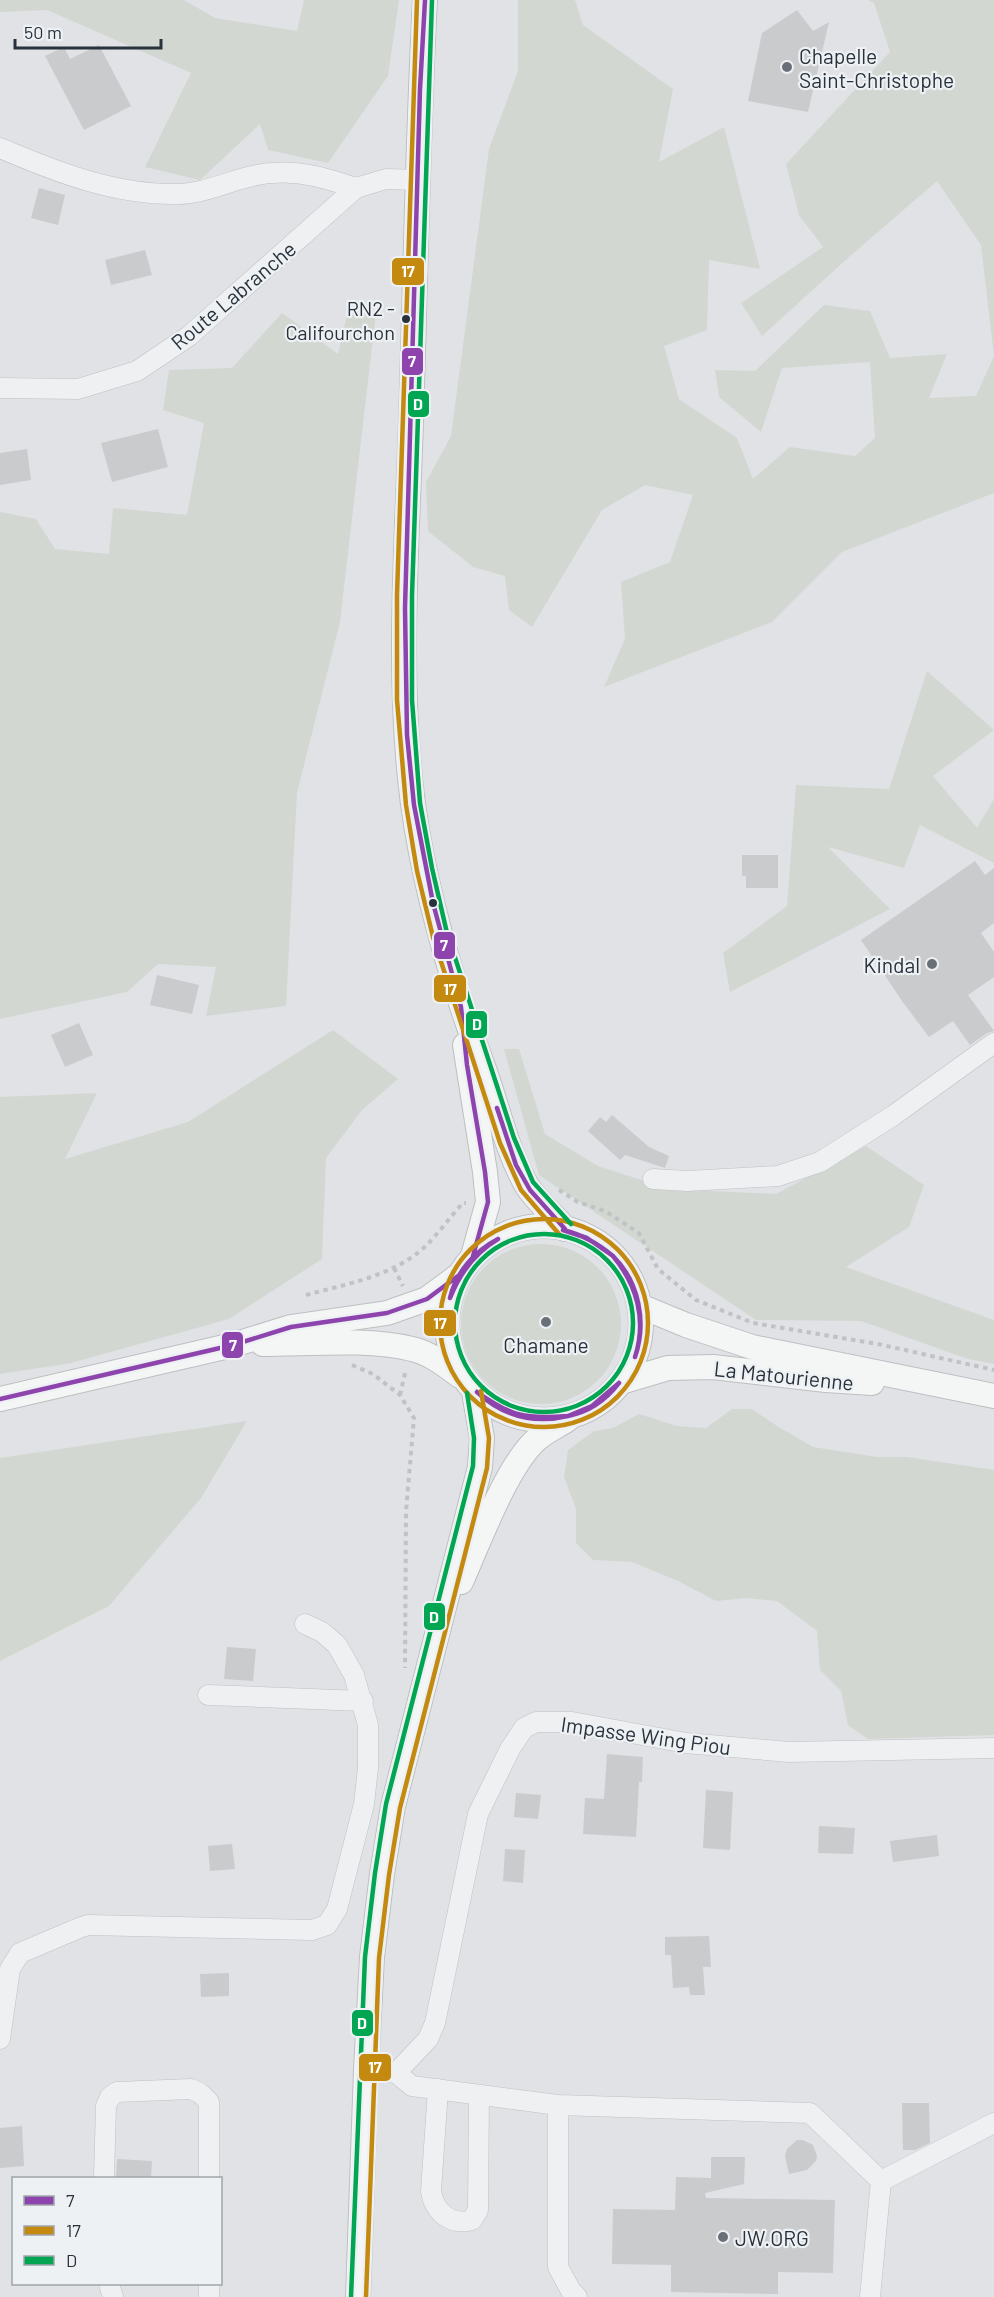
<svg xmlns="http://www.w3.org/2000/svg" width="994" height="2297" font-family="Barlow,sans-serif">
<rect width="100%" height="100%" fill="#e0e2e5"/>
<path fill="#d2d8d1" d="M0 0H184L215 18 297 31 304 0H399L388 76 328 163 268 150 260 124 200 180 145 167 191 73 47 10 0 12Z
M518 0H575L583 25 673 89 659 162 724 127 760 269 709 260 707 330 664 346 679 399 737 438 753 479 790 447 855 456 875 438 870 362 782 368 761 432 719 397 715 370 755 371 824 305 870 311 890 358 947 354 929 398 976 396 994 356 981 245 937 181 849 257 762 336 741 303 823 247 799 215 786 164 890 52 874 3 868 0H994V493L842 552 772 622 604 687 625 639 621 582 670 562 693 495 645 485 602 510 532 627 509 610 505 576 473 567 428 531 426 482 451 436 489 149 518 71Z
M349 307 376 312 340 622 297 793 286 1006 206 1016 216 967 158 964 127 992 0 1019V512L36 519 55 549 109 554 113 508 187 515 204 423 163 410 169 370 232 368 282 313 338 354Z
M927 671 994 730 933 776 977 828 994 799V863L920 825 904 868 828 847 890 909 730 992 723 953 787 906 796 785 889 789Z
M333 1030 398 1079 362 1110 326 1158 322 1259 229 1319 71 1363 0 1374V1097L97 1093 65 1159 188 1122Z
M504 1049H519L545 1134 598 1166 669 1189 776 1194 866 1146 924 1185 909 1227 846 1267 994 1320V1364L968 1359 861 1321 756 1320 539 1175Z
M461 1324a80 80 0 1 1 160 0a80 80 0 1 1-160 0Z
M732 1409H752L777 1426 813 1447 877 1457H907L994 1470V1735L868 1739 848 1725 841 1691 820 1670 817 1631 777 1601 747 1598 716 1601 678 1581 632 1562 593 1560 576 1543V1509L564 1477 568 1450 594 1431 613 1428 639 1414 677 1426 706 1428Z
M247 1421 201 1498 109 1606 0 1661V1458Z"/>
<path fill="#c9cbcd" d="M797 10 813 31 829 22 808 112 748 101 762 33Z
M99 45 131 106 84 130 45 56 64 47 70 59Z
M39 188 65 195 58 225 31 218Z
M145 250 152 275 111 285 105 260Z
M158 429 168 467 112 482 101 443Z
M27 449 31 480 0 485V453Z
M742 855H778V888H746V876H742Z
M975 861 985 875 994 868V923L981 933 994 952V977L968 995 994 1031 987 1033 970 1045 953 1021 929 1037 902 1001 861 940Z
M157 975 199 985 192 1014 150 1005Z
M79 1023 93 1055 65 1067 51 1035Z
M612 1115 649 1147 669 1156 665 1168 625 1155 620 1160 588 1131 600 1117 606 1122Z
M227 1647 256 1649 253 1681 224 1679Z
M607 1754 643 1757 642 1782H639L636 1837 583 1834 585 1798 604 1799Z
M706 1790 733 1792 730 1850 703 1848Z
M516 1793 541 1795 538 1819 514 1817Z
M819 1826 855 1828 853 1854 818 1853Z
M937 1835 939 1856 893 1862 890 1841Z
M232 1844 235 1869 210 1871 208 1846Z
M505 1849 525 1850 523 1883 503 1881Z
M709 1936 711 1967H703L705 1995H690L689 1987 673 1988 671 1955H665V1937Z
M229 1973V1996L201 1997 200 1974Z
M902 2103H929L930 2143 915 2150H903Z
M22 2126 24 2166 0 2168V2128Z
M797 2140H803L813 2145 817 2156 816 2161 807 2170 789 2174 785 2156 787 2149Z
M711 2157H745L744 2184 705 2193 706 2198 835 2200 833 2273 778 2272V2294L671 2292V2265L612 2264 613 2209 675 2210 676 2177 711 2178Z
M117 2159 152 2161 151 2178H116Z"/>
<g fill="none" stroke-linecap="round" stroke-linejoin="round">
<defs>
<path id="minor" d="M0 148C56 172 115 195 177 194 208 194 240 175 271 173 302 170 328 179 356 188
M0 388 78 389 137 371 189 336 356 188 386 179 418 180
M653 1179 687 1181 778 1176 820 1162 894 1115 994 1043
M208 1695 363 1701
M0 2039 10 1969 20 1953 79 1928 88 1925 312 1930 327 1925 337 1909 364 1804 368 1768V1725L354 1675 337 1645 322 1632 305 1624
M366 2070 396 2073 428 2039 435 2023 478 1814 510 1749 524 1728 536 1722H572L686 1743 789 1752 994 1748
M396 2073 412 2086 558 2105 810 2113 881 2181 994 2123
M438 2089 431 2191C434 2212 451 2226 472 2220L478 2210 479 2095
M558 2105V2267L571 2291 577 2297
M104 2178 106 2106 110 2097 117 2092 191 2089 200 2093 209 2102V2178
M109 2284 113 2297
M209 2284V2297
M870 2297 881 2181"/>
<path id="major" d="M425 0C418 129 416 258 412 386 409 525 395 666 413 804 425 892 451 979 481 1061 497 1102 505 1148 527 1186 537 1201 553 1215 565 1229
M465 1045 485 1172 488 1202 473 1256
M447 1323a97 97 0 1 1 194 0a97 97 0 1 1-194 0Z
M640 1306 686 1325 752 1347 994 1396
M263 1344C308 1344 368 1338 412 1349 430 1353 445 1365 460 1376
M621 1382 668 1368 713 1367 826 1380 872 1383
M0 1399 233 1345 291 1327 387 1313 427 1299 458 1276
M461 1582C478 1544 507 1465 537 1439 546 1431 558 1426 568 1419
M358 2297 366 2070 372 1957 382 1874 393 1806 480 1467 482 1438 474 1392"/>
</defs>
<use href="#minor" stroke="#bfc0c3" stroke-width="21"/>
<use href="#major" stroke="#bdbfc2" stroke-width="26"/>
<path stroke="#c0c3c5" stroke-width="4" stroke-dasharray="4.5 4.5" stroke-linecap="butt" d="M559 1190 578 1202 605 1211 639 1233 658 1269 696 1300 753 1323 878 1344 994 1370
M394 1268 403 1286
M306 1295C343 1285 383 1278 415 1255 432 1243 448 1219 463 1203H466
M352 1365 373 1374 400 1395 414 1418 406 1511 405 1668
M400 1395 406 1369"/>
<use href="#minor" stroke="#eff0f2" stroke-width="20"/>
<use href="#major" stroke="#f4f5f5" stroke-width="24"/>
<defs>
<path id="bus-1" d="M425 0 420 89 405 608 407 735 414 805 433 903 461 1007 467 1065 485 1172 488 1202 473 1256
M497 1108 516 1165 530 1190 565 1229
M563 1230 587 1238 613 1256
M563 1230C583 1235 597 1243 613 1256
M613 1256C639 1282 647 1322 635 1357
M613 1256C637 1285 647 1320 635 1357
M450 1298C456 1272 475 1251 498 1239
M450 1298C460 1273 474 1253 498 1239
M477 1392C512 1417 525 1419 568 1416
M477 1392C503 1416 534 1424 568 1416
M0 1399 233 1345 291 1327 387 1313 427 1299 458 1276
M568 1416 592 1406 619 1383
M568 1416C589 1412 606 1400 619 1383"/>
<path id="bus-2" d="M417 0 397 595V700L406 805 417 871 433 937 500 1143 521 1190 559 1234
M440 1323a104 104 0 1 1 208 0a104 104 0 1 1-208 0Z
M366 2297 379 1958 389 1875 400 1808 487 1468 489 1438 481 1391"/>
<path id="bus-3" d="M432 0 412 596V700L420 803 432 868 447 933 514 1138 533 1182 571 1224
M455 1323a89 89 0 1 1 178 0a89 89 0 1 1-178 0Z
M351 2297 365 1957 375 1873 386 1804 473 1466 474 1438 467 1393"/>
</defs>
<use href="#bus-1" stroke="#eef1f4" stroke-width="9"/>
<use href="#bus-2" stroke="#eef1f4" stroke-width="9"/>
<use href="#bus-3" stroke="#eef1f4" stroke-width="9"/>
<use href="#bus-1" stroke="#8e44ad" stroke-width="4.5"/>
<use href="#bus-2" stroke="#c4890f" stroke-width="4.5"/>
<use href="#bus-3" stroke="#00a651" stroke-width="4.5"/>
</g>
<g fill="#697077" stroke="#eef1f4" stroke-width="2">
<circle cx="787" cy="67" r="6"/>
<circle cx="932" cy="964" r="6"/>
<circle cx="546" cy="1322" r="6"/>
<circle cx="723" cy="2237" r="6"/>
</g>
<g fill="#29323c" stroke="#eef1f4" stroke-width="2">
<circle cx="406" cy="319" r="5"/>
<circle cx="433" cy="903" r="5"/>
</g>
<g text-anchor="middle" dominant-baseline="central" stroke-width="4.5" stroke-linejoin="round" paint-order="stroke">
<g font-size="20" fill="#29323c" stroke="#eef1f4" text-anchor="end">
<text x="395" y="308">RN2 -<tspan x="395" dy="24">Califourchon</tspan></text>
</g>
<g font-size="21" fill="#29323c" stroke="#eef1f4" text-anchor="start">
<text x="799" y="55">Chapelle<tspan x="799" dy="24">Saint-Christophe</tspan></text>
<text x="920" y="964" text-anchor="end">Kindal</text>
<text x="546" y="1344" text-anchor="middle">Chamane</text>
<text x="735" y="2237">JW.ORG</text>
</g>
<g font-size="21" fill="#29323c" stroke="#eef1f4">
<text transform="translate(233 295) rotate(-40)">Route Labranche</text>
<text transform="translate(784 1375) rotate(6)">La Matourienne</text>
<text transform="translate(646 1735) rotate(8)">Impasse Wing Piou</text>
</g>
</g>
<g stroke="#eef1f4" stroke-width="2">
<rect x="391" y="257" width="34" height="29" rx="6" fill="#c4890f"/>
<rect x="401" y="347" width="23" height="29" rx="6" fill="#8e44ad"/>
<rect x="407" y="390" width="23" height="28" rx="6" fill="#00a651"/>
<rect x="433" y="931" width="23" height="29" rx="6" fill="#8e44ad"/>
<rect x="433" y="974" width="34" height="29" rx="6" fill="#c4890f"/>
<rect x="465" y="1010" width="23" height="29" rx="6" fill="#00a651"/>
<rect x="423" y="1309" width="34" height="28" rx="6" fill="#c4890f"/>
<rect x="221" y="1331" width="23" height="28" rx="6" fill="#8e44ad"/>
<rect x="423" y="1602" width="23" height="29" rx="6" fill="#00a651"/>
<rect x="351" y="2009" width="23" height="28" rx="6" fill="#00a651"/>
<rect x="358" y="2053" width="34" height="29" rx="6" fill="#c4890f"/>
</g>
<g font-size="16" text-anchor="middle" font-weight="bold" fill="#fff">
<text x="408" y="277">17</text>
<text x="412" y="367">7</text>
<text x="418" y="410">D</text>
<text x="444" y="951">7</text>
<text x="450" y="995">17</text>
<text x="477" y="1030">D</text>
<text x="440" y="1329">17</text>
<text x="233" y="1351">7</text>
<text x="434" y="1623">D</text>
<text x="362" y="2029">D</text>
<text x="375" y="2073">17</text>
</g>
<rect x="12" y="2177" width="210" height="108" fill="#eef1f4" stroke="#9fa5aa" stroke-width="1.5"/>
<rect x="24" y="2196" width="30" height="9" fill="#8e44ad" stroke="#9fa5aa" stroke-width="1.5"/>
<text x="66" y="2207" font-size="18" fill="#29323c">7</text>
<rect x="24" y="2226" width="30" height="9" fill="#c4890f" stroke="#9fa5aa" stroke-width="1.5"/>
<text x="66" y="2237" font-size="18" fill="#29323c">17</text>
<rect x="24" y="2256" width="30" height="9" fill="#00a651" stroke="#9fa5aa" stroke-width="1.5"/>
<text x="66" y="2267" font-size="18" fill="#29323c">D</text>
<path d="M15 39v9h146v-9" fill="none" stroke="#29323c" stroke-width="3"/>
<text x="24" y="39" font-size="18" fill="#29323c" stroke="#eef1f4" stroke-width="4.5" paint-order="stroke">50 m</text>
</svg>
